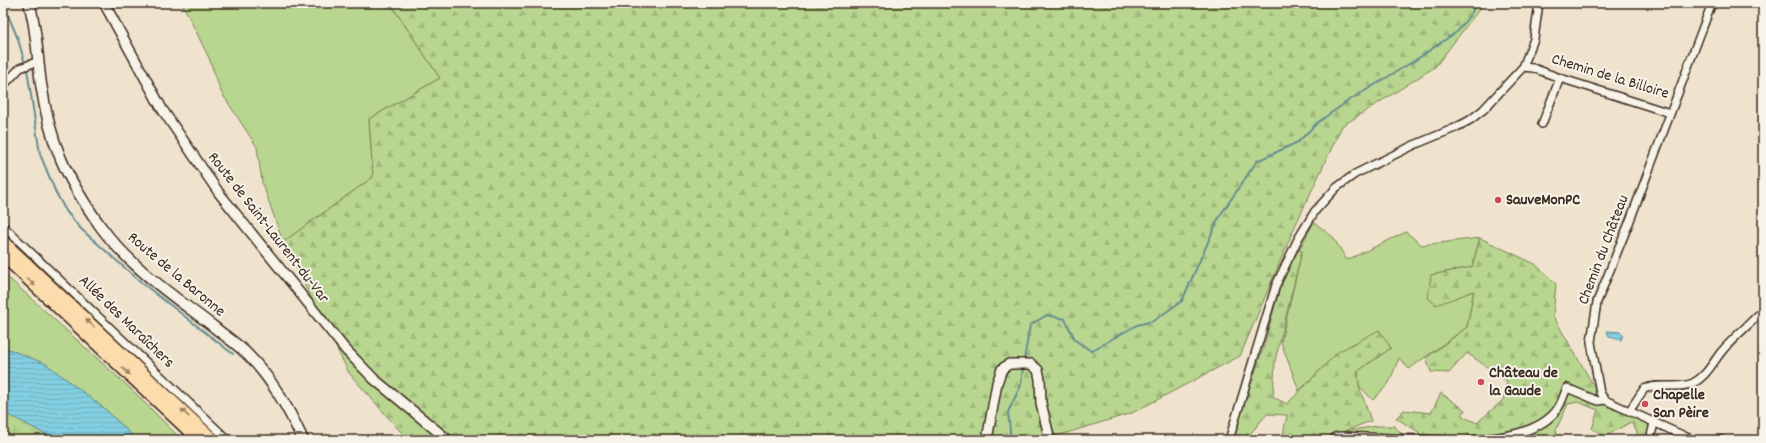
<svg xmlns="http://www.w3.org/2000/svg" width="1766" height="443" font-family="Dekko,sans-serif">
<defs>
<pattern id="forest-firs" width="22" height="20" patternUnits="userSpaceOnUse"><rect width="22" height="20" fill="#b8d68f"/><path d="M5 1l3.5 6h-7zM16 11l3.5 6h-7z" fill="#9fb87b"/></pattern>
<pattern id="wetland-marsh" width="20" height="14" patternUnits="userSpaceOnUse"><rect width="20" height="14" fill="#b8d68f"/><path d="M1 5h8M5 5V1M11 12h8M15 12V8" fill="none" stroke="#9fb87b"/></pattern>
<pattern id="water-rules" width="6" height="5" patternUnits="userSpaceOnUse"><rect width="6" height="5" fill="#82cfe1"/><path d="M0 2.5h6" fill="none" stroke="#71b2c1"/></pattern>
</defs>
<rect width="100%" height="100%" fill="#f0e3ce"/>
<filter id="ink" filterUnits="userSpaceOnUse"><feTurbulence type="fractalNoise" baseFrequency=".025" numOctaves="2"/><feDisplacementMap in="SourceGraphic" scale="8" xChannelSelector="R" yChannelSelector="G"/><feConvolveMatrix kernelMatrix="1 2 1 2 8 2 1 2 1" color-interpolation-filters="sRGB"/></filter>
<g filter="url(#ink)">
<path fill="#b8d68f" stroke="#7a8056" d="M182 3H390L440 78 369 119 373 177 283 242 262 182 257 147 221 92 209 58Z
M1314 222 1333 237 1347 260 1406 232 1422 245 1480 238 1472 267 1431 275 1474 290 1467 327 1409 369 1399 358 1389 383 1373 400 1359 386 1358 371 1391 348 1338 352 1299 391 1281 342 1302 251 1299 250Z
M3 273 131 389 182 440H137L104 408 46 364 3 347Z"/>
<path fill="url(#forest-firs)" stroke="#7a8056" d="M390 3H1484L1435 67 1342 126 1296 224 1240 356 1132 413 1050 438 1049 440H408L349 373 283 242 373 177 369 119 440 78Z
M1480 238 1535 264 1556 284 1553 316 1598 393 1612 409 1634 415 1652 425 1650 440H1638L1637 432 1631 422 1606 436 1592 429 1598 410 1578 402 1568 404 1556 430 1558 440H1386L1345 431 1377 426H1394L1405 437 1420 433 1396 418 1404 410 1431 413 1441 393 1465 410 1462 416 1477 423 1503 400 1507 381 1467 353 1449 373 1431 372 1426 358 1467 327 1474 291 1436 305 1428 298 1431 275 1472 267Z
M1299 250 1302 251 1275 361 1273 397 1287 404 1338 352 1379 330 1391 348 1358 371 1359 386 1371 421 1331 436 1332 440H1282L1287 415 1267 414 1245 440H1234L1236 427 1263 349 1284 273Z"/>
<path fill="url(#wetland-marsh)" stroke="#7a8056" d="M3 413 17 419 56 440H3Z"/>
<path fill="url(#water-rules)" stroke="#668d93" d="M1607 331 1621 332 1623 335 1621 340 1609 337Z
M3 347 46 364 104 408 137 440H56L17 419 3 413Z"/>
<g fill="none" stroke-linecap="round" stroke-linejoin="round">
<path stroke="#668d93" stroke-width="2" d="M3 3 18 39 24 60
M27 69 40 154 56 193 66 211 81 229 142 283 233 354
M1024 360 1030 325 1047 315 1065 319 1075 340 1091 351 1137 325 1153 321 1182 301 1219 217 1257 161 1298 142 1317 123 1348 101 1414 61 1458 31 1472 12 1475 3
M1011 440 1008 412 1021 385 1023 367"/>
<defs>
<path id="minor" d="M1523 67 1533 68 1560 78 1670 113
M3 86 20 68 39 61
M1542 124 1560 78
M3 226 228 440
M1630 410 1644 389C1659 382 1678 390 1693 383 1706 377 1713 362 1722 351 1734 337 1750 324 1763 310
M1229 440 1276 285 1298 239 1315 211 1336 188 1355 174 1414 145 1455 128 1470 120 1483 110 1523 67 1534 39 1539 3
M1334 440 1335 437 1340 436 1444 440
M1473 440C1500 438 1542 433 1558 408 1562 402 1564 394 1567 388L1598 401 1605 400
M1650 440 1654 423
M1693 440 1605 400 1600 393 1591 342 1597 302 1629 223 1712 3
M1710 440H1721"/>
<path id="tertiary" d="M104 3 162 109 219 193 345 349 374 379 448 440
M987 440 997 383 1002 369 1009 364H1031L1038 370 1040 379 1041 403 1050 440"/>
<path id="secondary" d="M29 3C37 29 37 56 41 84 50 144 66 178 101 227 131 268 175 297 214 327 226 337 239 345 249 356 273 380 289 409 303 440"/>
<path id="trunk" d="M3 242 213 440
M3 255 199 440"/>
</defs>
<use href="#minor" stroke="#3b2a1e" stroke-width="10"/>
<use href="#tertiary" stroke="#3b2a1e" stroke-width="12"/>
<use href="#secondary" stroke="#3b2a1e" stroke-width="13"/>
<use href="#trunk" stroke="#3b2a1e" stroke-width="15"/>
<use href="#minor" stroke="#f7f3e8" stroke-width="7"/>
<use href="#tertiary" stroke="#f7f3e8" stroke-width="9"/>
<use href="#secondary" stroke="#f7f3e8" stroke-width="10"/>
<use href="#trunk" stroke="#fcdcac" stroke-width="12"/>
</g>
<defs><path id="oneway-solid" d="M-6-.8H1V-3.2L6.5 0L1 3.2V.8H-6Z"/></defs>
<g fill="#9c8365">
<use href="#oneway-solid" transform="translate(31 282) rotate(43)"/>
<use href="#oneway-solid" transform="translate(90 323) rotate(-137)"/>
<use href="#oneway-solid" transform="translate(126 371) rotate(43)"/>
<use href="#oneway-solid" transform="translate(185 413) rotate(-136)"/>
</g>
</g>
<g fill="#d1495b" stroke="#f7f3e8" stroke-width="1.5">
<circle cx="1498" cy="200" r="4"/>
<circle cx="1481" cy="382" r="4"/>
<circle cx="1645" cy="404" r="4"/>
</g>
<g text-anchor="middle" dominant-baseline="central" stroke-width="4" stroke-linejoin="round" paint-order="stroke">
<g font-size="16" fill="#3b2a1e" stroke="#f7f3e8">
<text transform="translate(1610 77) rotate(17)">Chemin de la Billoire</text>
<text transform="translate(268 228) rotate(52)">Route de Saint-Laurent-du-Var</text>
<text transform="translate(1604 250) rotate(-69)">Chemin du Château</text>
<text transform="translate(176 275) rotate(40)">Route de la Baronne</text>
<text transform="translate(126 322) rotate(44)">Allée des Maraîchers</text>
</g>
<g font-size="16" font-weight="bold" fill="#3b2a1e" stroke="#f7f3e8" text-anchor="start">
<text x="1506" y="200">SauveMonPC</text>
<text x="1489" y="373">Château de<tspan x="1489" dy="18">la Gaude</tspan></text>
<text x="1653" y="395">Chapelle<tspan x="1653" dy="18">San Pèire</tspan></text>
</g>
</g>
<rect width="1766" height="443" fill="none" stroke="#f7f3e8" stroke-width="16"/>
<rect x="8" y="8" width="1750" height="427" fill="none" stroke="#3b2a1e" stroke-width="1.5" filter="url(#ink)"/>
</svg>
